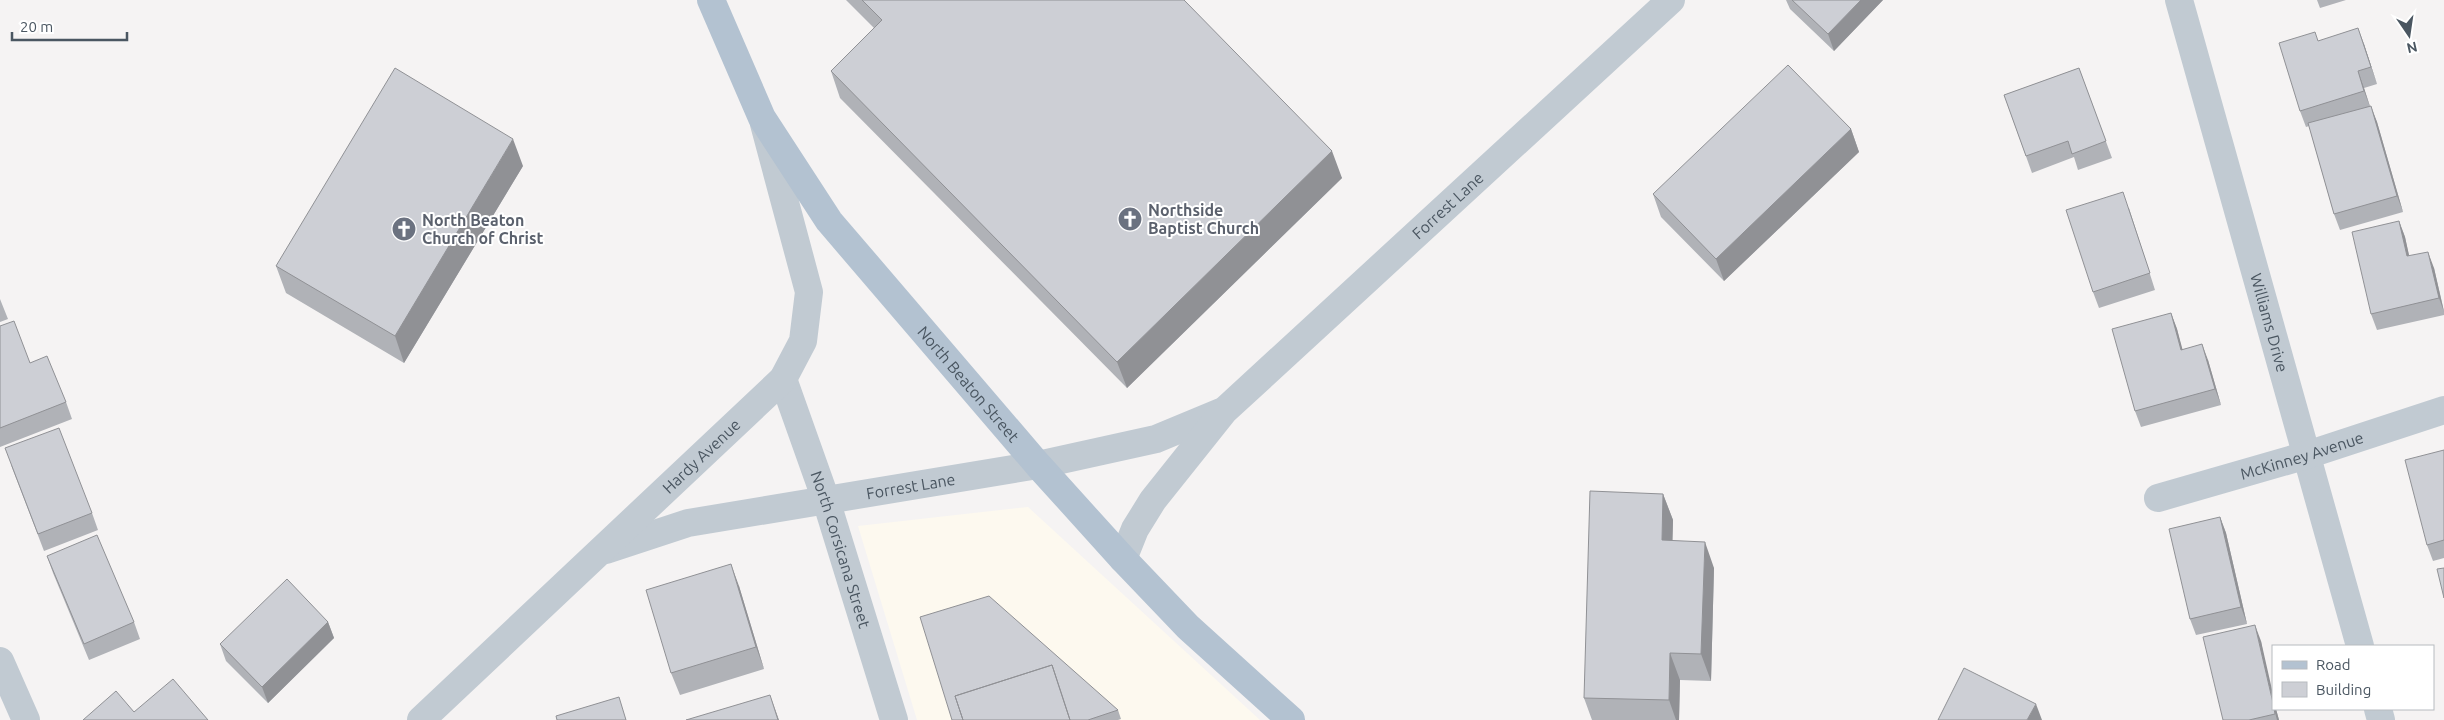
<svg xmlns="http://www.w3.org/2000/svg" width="2444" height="720" font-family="Ubuntu,sans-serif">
<rect width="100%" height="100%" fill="#f5f3f3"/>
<path fill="#fdf9ef" d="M1028 507 1260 720H917L858 526Z"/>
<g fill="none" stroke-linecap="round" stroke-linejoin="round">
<g stroke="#c1cad2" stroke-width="28">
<path id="s1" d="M2179 0 2360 646"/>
<path id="s2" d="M783 379 826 500 894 720"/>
<path id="s3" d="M2158 498 2307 455 2444 410"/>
<path id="s4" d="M606 550 688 523 1038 465 1156 439 1221 412"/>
<path id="s5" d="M1123 559 1135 529 1153 500 1224 411 1671 0"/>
<path d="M0 661 26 720"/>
<path d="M2378 709 2381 720"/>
<path id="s6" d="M421 720 783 379 803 341 809 292 764 124"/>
</g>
<path stroke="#b3c2d1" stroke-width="28" id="s7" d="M711 0 762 118 829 221 1038 465 1123 559 1188 627 1291 720"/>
</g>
<path fill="#b0b2b7" d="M846 0H1184L1342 178 1127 388 840 98 831 71 874 28Z
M1786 0H1883L1834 51 1790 9Z
M2317 0H2346L2320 8Z
M2318 41 2364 44 2377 84 2364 88 2370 106 2377 122 2403 212 2340 230 2334 214 2309 126 2306 127 2300 111Z
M2079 68 2112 158 2078 170 2074 157 2032 173 2004 95Z
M1851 129 1859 152 1724 281 1661 217 1653 194Z
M523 166 404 363 286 293 276 266Z
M2129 208 2155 290 2099 308 2093 292Z
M2399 221 2405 237 2409 256 2434 268 2444 311V315L2377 330 2371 314Z
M0 299 8 319 0 322Z
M2171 313 2177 329 2182 350 2208 360 2221 405 2141 427 2135 411Z
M0 326 30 363 66 402 72 419 0 447Z
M2444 450V558L2433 561 2427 545Z
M11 465 92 513 98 530 44 551Z
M1663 494 1673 520 1672 541 1714 568 1711 681 1680 680 1679 720H1592L1584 698Z
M2220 517 2226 533 2247 624 2196 635 2190 619Z
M47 556 134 622 140 639 89 660 53 573Z
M739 586 764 669 680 695 671 673Z
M328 622 334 638 268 703 226 661 220 644Z
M2261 641 2273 709H2276L2279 720H2223Z
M1118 710 1121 719 1118 720H952Z"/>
<path fill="#909195" d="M1861 0H1883L1834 51 1828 34Z
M2358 28 2364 44 2377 84 2371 67Z
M2358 71 2364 88 2370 107 2364 91Z
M2371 106 2377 122 2403 212 2397 196Z
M1851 129 1859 152 1724 281 1716 259Z
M513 139 523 166 404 363 395 336Z
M1332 151 1342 178 1127 388 1117 362Z
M2399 221 2405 237 2413 273 2407 256Z
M2428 252 2434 268 2444 312 2439 298Z
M2171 313 2177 329 2187 366 2181 350Z
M2202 344 2208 360 2221 405 2215 389Z
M1663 494 1673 520 1672 567 1662 540Z
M2220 517 2226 533 2247 624 2241 607Z
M1705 542 1714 568 1711 681 1701 654Z
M731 564 739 586 764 669 756 647Z
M328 622 334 638 268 703 262 687Z
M2255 625 2261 641 2273 694V703Z
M1670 653 1680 680 1679 720H1676L1669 700Z
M770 695 779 720H778Z
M2036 704 2042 720H2027Z
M2274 709H2276L2279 720H2277Z"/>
<path fill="#cdcfd5" stroke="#909195" d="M862 0H1184L1332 151 1117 362 831 71 882 20Z
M1792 0H1861L1828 34Z
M2358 28 2371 67 2358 71 2364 91 2300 111 2279 43 2315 32 2318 41Z
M1788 65 1851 129 1716 259 1653 194Z
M395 68 513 139 395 336 276 266Z
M2079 68 2106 141 2072 154 2068 141 2026 156 2004 95Z
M2371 106 2397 196 2334 214 2308 123Z
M2123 192 2150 273 2093 292 2066 210Z
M2399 221 2407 256 2428 252 2439 298 2371 314 2352 232Z
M2171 313 2181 350 2202 344 2215 389 2135 411 2112 329Z
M14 321 30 363 47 356 66 402 0 428V326Z
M59 428 92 513 38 534 5 448Z
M2444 450V540L2427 545 2405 460Z
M1590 491 1663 494 1662 540 1705 542 1701 654 1670 653 1669 700 1584 698Z
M2220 517 2241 607 2190 619 2169 529Z
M97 535 134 622 84 644 47 556Z
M731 564 756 647 671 673 646 590Z
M2444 568V598L2437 569Z
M287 579 328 622 262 687 220 644Z
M989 596 1118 710 1088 720H1070L1052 665 955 696 963 720H952L920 617Z
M2255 625 2273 703V709H2274L2275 714 2249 720H2223L2203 637Z
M1052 665 1070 720H963L955 696Z
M1964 668 2036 704 2027 720H1938Z
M173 679 208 720H83L116 691 134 712Z
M770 695 778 720H686Z
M619 697 626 720H557L556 716Z"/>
<defs>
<symbol id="church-disc" viewBox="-11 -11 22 22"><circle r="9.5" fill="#6b7280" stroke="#fff"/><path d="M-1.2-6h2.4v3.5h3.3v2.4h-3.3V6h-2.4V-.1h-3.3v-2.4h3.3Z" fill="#fff"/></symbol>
</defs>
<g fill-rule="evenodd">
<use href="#church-disc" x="1116" y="205" width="28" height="28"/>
<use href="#church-disc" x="390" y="215" width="28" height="28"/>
</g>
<g text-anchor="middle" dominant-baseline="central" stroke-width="4" stroke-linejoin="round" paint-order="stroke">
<g font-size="16" fill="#4a5661" stroke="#fff">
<text stroke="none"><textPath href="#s5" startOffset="484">Forrest Lane</textPath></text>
<text stroke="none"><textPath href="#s1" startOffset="335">Williams Drive</textPath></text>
<text stroke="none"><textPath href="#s7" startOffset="466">North Beaton Street</textPath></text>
<text stroke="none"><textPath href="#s3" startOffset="150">McKinney Avenue</textPath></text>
<text stroke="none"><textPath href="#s6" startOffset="385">Hardy Avenue</textPath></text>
<text stroke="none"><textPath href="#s4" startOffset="312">Forrest Lane</textPath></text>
<text stroke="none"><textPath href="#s2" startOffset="180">North Corsicana Street</textPath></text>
</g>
<g font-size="16" font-weight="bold" fill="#5b616d" stroke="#fff" text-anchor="start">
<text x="1148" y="210">Northside<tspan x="1148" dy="18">Baptist Church</tspan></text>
<text x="422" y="220">North Beaton<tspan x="422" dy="18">Church of Christ</tspan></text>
</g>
</g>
<rect x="2272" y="645" width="162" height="65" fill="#ffffff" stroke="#b7bbc0"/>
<rect x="2282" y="661" width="25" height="8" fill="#b3c2d1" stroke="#b7bbc0"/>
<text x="2316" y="670" font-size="15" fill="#4a5661">Road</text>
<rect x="2282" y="682" width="25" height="15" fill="#cdcfd5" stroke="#b7bbc0"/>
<text x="2316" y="695" font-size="15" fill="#4a5661">Building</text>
<g transform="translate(2409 35) rotate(167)" stroke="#ffffff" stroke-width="4" paint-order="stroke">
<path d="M0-4L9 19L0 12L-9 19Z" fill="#4a5661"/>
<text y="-8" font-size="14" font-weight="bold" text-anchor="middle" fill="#4a5661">N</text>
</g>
<path d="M12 32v8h115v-8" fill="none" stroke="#4a5661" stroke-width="2.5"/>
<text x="20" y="32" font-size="15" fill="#4a5661" stroke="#ffffff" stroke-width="4" paint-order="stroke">20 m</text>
</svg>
